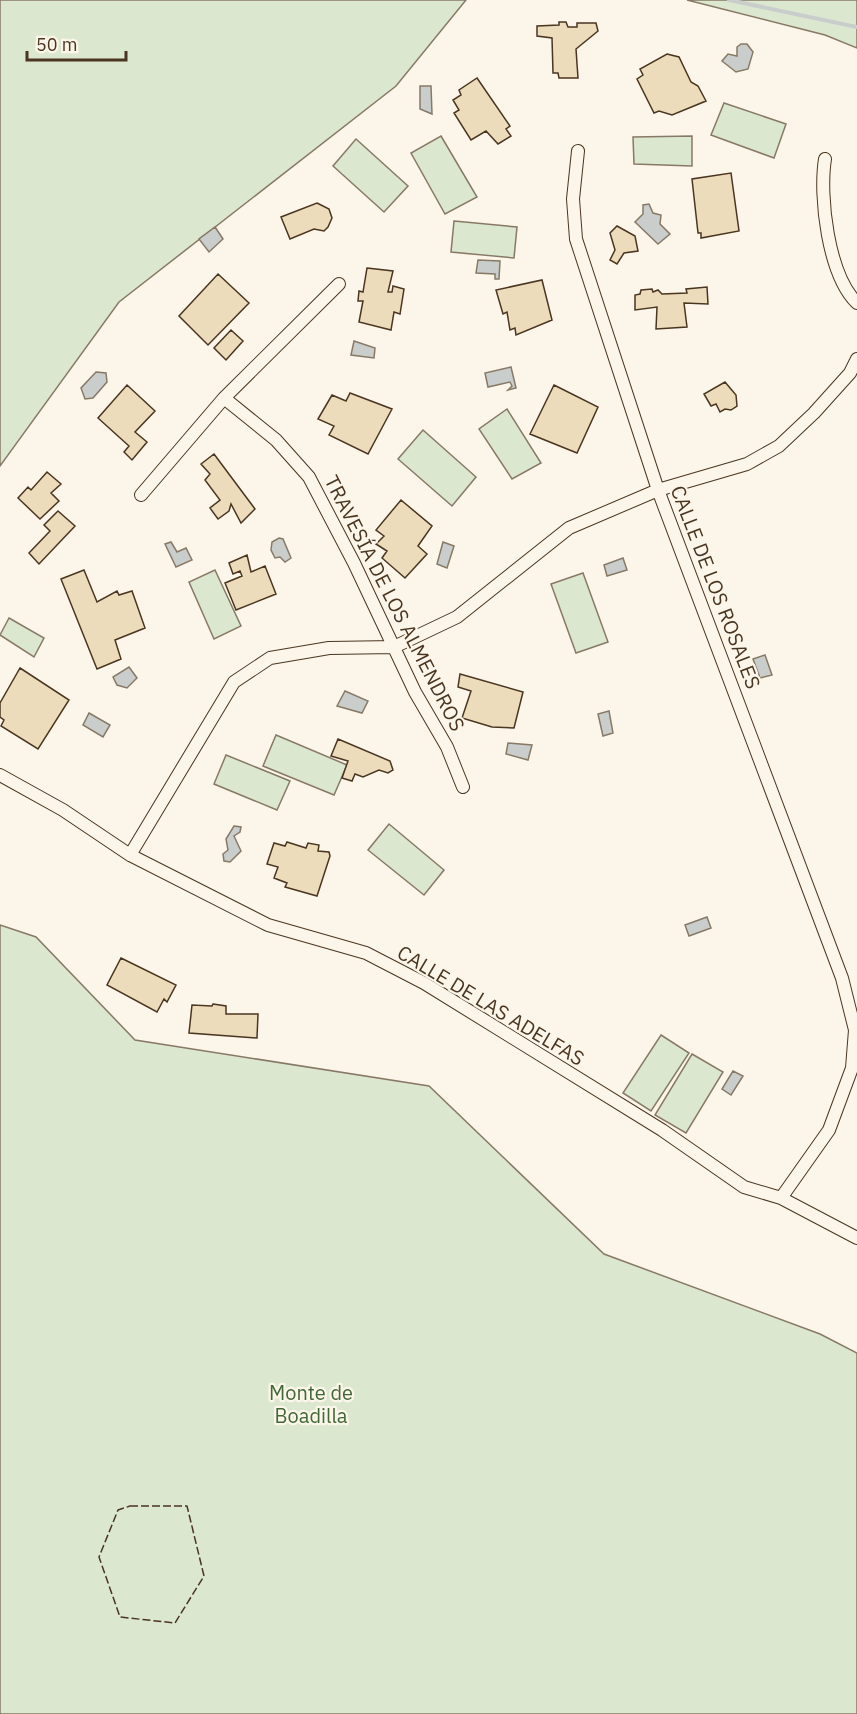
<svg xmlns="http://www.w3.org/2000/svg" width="857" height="1714" font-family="'IBM Plex Sans',sans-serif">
<rect width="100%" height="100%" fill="#fbf6e9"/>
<path fill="#dce7d0" stroke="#887966" stroke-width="1.5" d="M0 0H466L396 86 119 302 0 466Z
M687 0H857V48L825 35Z
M724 103 786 124 774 158 711 135Z
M441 136 477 197 445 214 411 153Z
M692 136V166L634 164 633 137Z
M356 139 408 186 384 212 333 166Z
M454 221 517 227 514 258 451 252Z
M507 409 541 463 512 479 479 429Z
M423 430 476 477 452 506 398 459Z
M215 570 241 626 214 639 189 582Z
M583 573 608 642 576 653 551 584Z
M9 618 44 638 34 657 0 635Z
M276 735 347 765 334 795 263 766Z
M226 755 290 781 277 810 214 784Z
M389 824 444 870 424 895 368 850Z
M0 925 36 937 135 1040 429 1086 604 1254 820 1334 857 1353V1714H0Z
M661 1035 689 1053 651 1111 623 1093Z
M692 1054 723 1072 686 1133 655 1115Z"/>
<path fill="#c9cecd" stroke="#887966" stroke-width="1.5" d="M741 44H747L753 52 748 69 736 72 722 61 728 54 737 56V47Z
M420 86H431L432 114 420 109Z
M649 204 653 213 661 215 660 224 670 234 658 244 635 222 643 214V205Z
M215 227 223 239 209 252 199 239Z
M478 260 500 261 499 279H495V274L476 273Z
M354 341 375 348 374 358 351 355Z
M511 367 516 388 508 390 512 386 510 382 488 387 485 373Z
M96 372 106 373 107 382 93 398 85 399 81 388Z
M279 538 283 539 291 558 285 562 280 557 275 558 271 550 272 542Z
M171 542 177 552 186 548 192 560 176 567 165 544Z
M443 542 454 546 447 568 437 564Z
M623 558 627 570 607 576 604 565Z
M765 655 772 675 760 678 753 659Z
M129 667 137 678 127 688 117 685 113 677Z
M345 691 368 701 362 713 337 706Z
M609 711 613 733 603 736 598 714Z
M89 713 110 725 103 737 83 725Z
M508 743 532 745 528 760 506 754Z
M234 826 241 827 240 832 234 836 241 851 230 862 224 861 223 854 228 850 226 839Z
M707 917 711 928 689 936 685 925Z
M733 1071 743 1076 731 1095 722 1089Z"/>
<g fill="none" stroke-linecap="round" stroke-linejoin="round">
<path stroke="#c9cecd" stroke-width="4" d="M729 0 857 27"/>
</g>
<path fill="#ecdcbc" stroke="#4a3520" stroke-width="1.5" d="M559 22H566L568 27H577V23H596L598 31 576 49 578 78H559L558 73H553L552 38 537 36V26L559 25Z
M667 54 679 57 691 82 698 86 706 101 672 115 659 111 654 113 637 79 643 75 640 69Z
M477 78 510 126 506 129 511 136 498 144 486 131 471 140 454 113 459 110 453 100 461 95 459 90Z
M731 173 739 231 701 238V233H698L692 179Z
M317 203 329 209 332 218 328 227 324 231 314 229 290 239 281 217Z
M617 226 635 236 638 251 624 253 617 264 610 260 615 250 610 233Z
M367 268 393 271 388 292H392L393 286 404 289 400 314 394 312 391 330 359 322 363 301H358L359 291 363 292Z
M218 274 249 303 208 345 179 316Z
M542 280 552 320 516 335 515 328 510 330 507 312 503 314 496 290Z
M707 287 708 304 684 303 687 327 656 329 657 307 635 310V295L640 294 641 290 652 289 653 292 658 290 662 294 687 293 686 289Z
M231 330 243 341 226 360 214 348Z
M725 382 736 395 737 406 731 410 725 409 720 412 716 404 711 406 704 394Z
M127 385 155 411 135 432 147 442 132 460 124 452 129 446 98 418Z
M554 385 598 407 577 453 530 434Z
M350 393 392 409 368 454 329 435 334 426 318 419 332 395 346 401Z
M214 454 255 509 241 523 231 504 229 511 218 519 210 508 220 500 205 480 210 474 201 464Z
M47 472 61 484 51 493 59 501 40 519 18 498 28 487 31 490Z
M401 500 432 526 418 546 427 554 405 578 382 558 387 551 376 544 384 536 376 530Z
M58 511 75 526 39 564 29 553 50 531 44 525Z
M247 555 251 572 265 566 276 594 236 610 225 583 242 576 240 571 233 574 229 563Z
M84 570 97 602 117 591 119 595 132 591 145 628 115 640 121 659 97 669 61 579Z
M20 668 69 700 38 749 1 726 4 720 0 717V703Z
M460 674 523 692 514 728 492 727 462 718 471 691 458 687Z
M338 739 390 761 393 770 388 773 379 770 363 777 355 774 352 781 342 778 348 761 331 756Z
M287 842 306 848 308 843 319 845 318 851 329 852 330 856 317 896 285 887 287 883 274 878 278 867 267 864 274 843 285 846Z
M121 958 176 985 167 1002 164 999 157 1012 107 985Z
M213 1004 226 1006V1014H258L257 1038 189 1033 192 1005 212 1006Z"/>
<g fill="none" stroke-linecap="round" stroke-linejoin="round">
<defs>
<path id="minor" d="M578 151 573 199 576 239 658 490 842 978 855 1030 852 1068 829 1130 781 1198
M825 159C819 196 828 275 857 303
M224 398 276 440 309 477 354 563 415 692 447 747 463 787
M141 495 224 398 339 284
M0 775 63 810 130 855 268 925 366 953 424 983 662 1130 744 1187 781 1198 857 1238
M130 855 234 682 270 658 329 648 394 647 457 617 569 528 658 490 747 464 779 446 814 413 850 373 857 359"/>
</defs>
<use href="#minor" stroke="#4a3520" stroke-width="14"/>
<use href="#minor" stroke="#fbf6e9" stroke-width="12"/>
<path stroke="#4a3520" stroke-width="1.5" stroke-dasharray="8 3" stroke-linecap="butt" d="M130 1506H187L204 1576 175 1623 120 1617 99 1557 118 1510Z"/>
</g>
<g text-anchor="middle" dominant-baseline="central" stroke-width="4.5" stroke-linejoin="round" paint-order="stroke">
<g font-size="20" fill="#4a3520" stroke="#fbf6e9">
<text transform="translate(716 587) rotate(69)">CALLE DE LOS ROSALES</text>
<text transform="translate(395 603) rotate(63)">TRAVESÍA DE LOS ALMENDROS</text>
<text transform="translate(491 1005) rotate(31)">CALLE DE LAS ADELFAS</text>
</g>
<g font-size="20" fill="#436837" stroke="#fbf6e9">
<text x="311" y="1392">Monte de<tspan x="311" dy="23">Boadilla</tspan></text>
</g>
</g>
<path d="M27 51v9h99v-9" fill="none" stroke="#4a3520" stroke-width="3"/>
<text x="36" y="51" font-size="18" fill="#4a3520" stroke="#fbf6e9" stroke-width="4.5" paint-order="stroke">50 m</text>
</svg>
